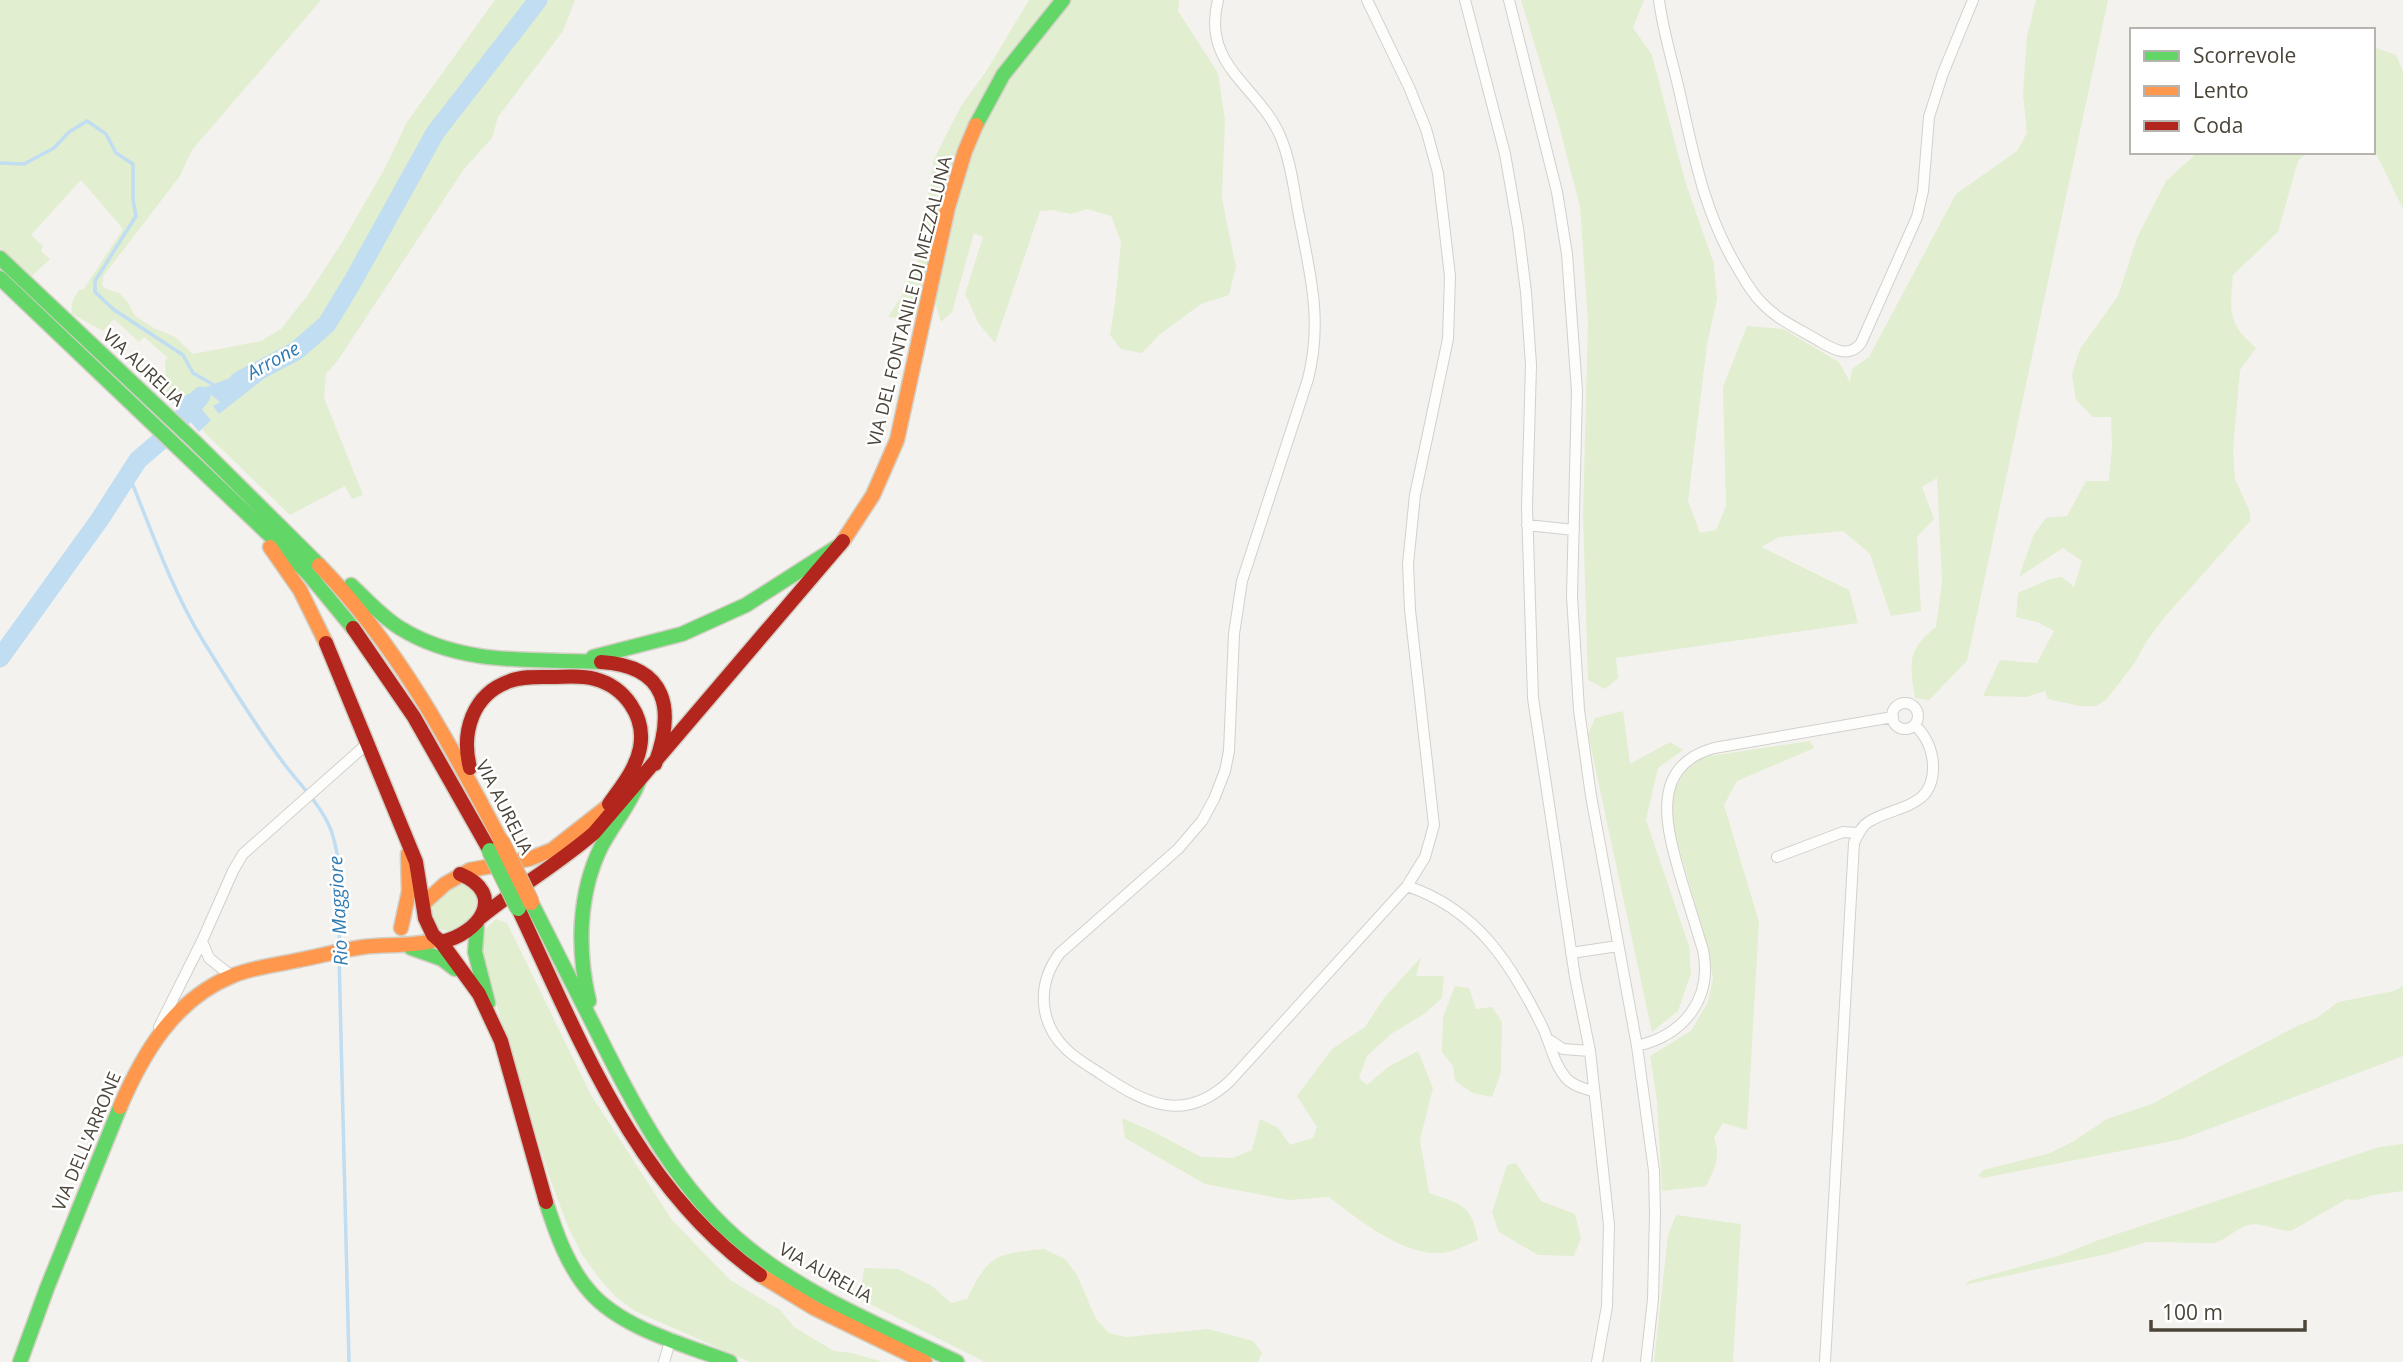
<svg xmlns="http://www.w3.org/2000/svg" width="2403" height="1362" font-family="'Open Sans',sans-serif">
<rect width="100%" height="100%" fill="#f4f2ee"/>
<path fill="#e1eecf" d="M0 0H321L192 150 180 176 104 275 102 285 106 289 119 293 128 302 135 316 154 328 175 337 193 354 261 341 281 329 307 296 341 244 384 170 407 122 495 0H575L563 31 498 117 492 138 464 169 338 360 326 374 324 398 363 495 352 499 345 486 290 515 202 430 210 420 198 406 211 395 221 403 213 406 219 413 264 378 258 368 186 395 175 406 167 394 165 361 168 358 144 337 139 342 114 319 103 331 72 314C70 304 74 297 80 289L83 290 123 229 81 180 31 235 43 246 41 251 50 259 32 276 0 248Z
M1029 0H1179L1178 11 1218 73 1225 120 1222 199 1236 267 1229 295 1201 304 1159 335 1142 353 1121 349 1110 335 1115 304 1121 242 1111 216 1087 209 1071 214 1051 210 1040 211 995 343 979 324 965 294 983 237 974 233 952 312 941 322 935 303 906 319 888 317 901 297 917 264 934 159 961 106 987 70Z
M1521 0H1644L1633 28 1652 55 1685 181 1714 264 1717 299 1707 344 1688 501 1700 533 1716 530 1726 506 1723 387 1747 326 1783 329 1839 362 1850 382 1852 369 1869 357 1956 194 2017 151 2027 133 2023 94 2027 36 2036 0H2108L1967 661 1929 700 1915 698C1910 663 1906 651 1936 627L1942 582 1937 478 1922 487 1934 519 1917 537 1921 611 1891 616 1870 554 1843 531 1779 537 1761 547 1849 590 1858 623 1616 658 1618 678 1605 689 1588 680 1583 516 1588 322 1580 207 1557 118Z
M2373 47 2396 55 2403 71V209L2373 147Z
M2198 152H2308L2298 161 2278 232 2233 275C2230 310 2227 323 2256 348L2240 370 2233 449 2235 479 2250 512V521L2163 619 2146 642 2134 664 2106 700 2096 706H2080L2048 699 2045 691 2026 697 1983 696 2000 660 2037 663 2054 631 2037 622 2016 617 2018 593 2050 579 2062 577 2074 587 2082 561 2063 548 2019 577 2034 534 2046 518 2067 516 2086 481H2109L2112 447 2111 417H2093L2076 400 2072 374 2080 349 2118 296 2137 238 2166 181Z
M1623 711 1630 764 1670 742 1683 750 1658 768 1646 820 1689 946 1691 973 1678 1011 1652 1032 1588 734 1595 718Z
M1810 741 1814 748 1737 781 1724 805 1759 922 1747 1130 1723 1123 1714 1138C1721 1157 1715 1168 1706 1186L1662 1191 1657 1101 1650 1056 1691 1031 1708 1002 1713 979 1709 952 1673 827 1671 805 1674 791 1685 771 1703 757Z
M455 881 467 883 477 891C480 915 451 947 431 921V907Z
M496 919 507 923 591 1095 672 1220 730 1280 780 1310 794 1327 834 1351 852 1353 883 1362H750L635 1311 615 1296 599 1278 581 1253 567 1224 548 1173 481 955 480 934Z
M1421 957 1416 976H1444L1442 998 1424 1014 1391 1034 1367 1056 1359 1078 1367 1085 1388 1067 1418 1051 1433 1088 1420 1140 1429 1193C1462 1205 1471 1203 1478 1240 1469 1244 1461 1248 1452 1251 1411 1263 1359 1220 1329 1197L1289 1200 1205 1184 1125 1138 1122 1118 1156 1133 1201 1157 1233 1158 1252 1150 1260 1119 1278 1128 1290 1145 1313 1138 1317 1127 1297 1096 1332 1049 1365 1027 1384 998Z
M1455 986 1469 988 1476 1009 1492 1007 1502 1022 1501 1072 1492 1097 1473 1093 1455 1081 1453 1066 1442 1052 1443 1017Z
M2403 986V1056L2182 1139 1983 1178 1978 1176 1984 1170 2050 1153 2074 1141 2107 1119 2152 1104 2217 1068 2297 1026 2317 1018 2338 1002 2394 991Z
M2403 1144V1191L2373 1195 2358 1200 2347 1199 2291 1231C2275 1231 2260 1220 2245 1226 2233 1231 2226 1240 2214 1243L2147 1242 2107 1254 1964 1285 1969 1281 2061 1255 2096 1241 2379 1147Z
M1516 1163 1541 1201 1575 1214 1581 1238 1574 1256 1538 1255 1499 1232 1492 1213 1507 1165Z
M1676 1215 1741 1224 1733 1362H1654L1668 1235Z
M1044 1249 1065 1259 1077 1275 1096 1319 1109 1333 1126 1337 1208 1329 1253 1341 1262 1353 1258 1362H985L860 1299 864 1268 898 1269 932 1286 951 1303 967 1299C989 1254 995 1254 1044 1249Z"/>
<path fill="#c0ddf1" d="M258 367 265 378 219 414 213 406 220 402 211 395 198 405 211 420 199 432 176 405 186 395Z"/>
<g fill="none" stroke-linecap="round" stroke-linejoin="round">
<path stroke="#c0ddf1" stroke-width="3.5" d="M0 163 24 164 54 148 69 132 87 121 106 134 116 153 133 164V200L136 216 95 281V292L113 309 183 355 193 373 214 385
M128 473C151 529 171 588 202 639 228 681 255 725 285 765 301 786 321 805 331 830 344 867 340 909 339 947
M339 955 349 1362"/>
<path stroke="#c0ddf1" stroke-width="19" d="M239 381 296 351 327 324 353 281 435 133 538 0
M0 658 100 519 138 460 165 437 201 396"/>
<defs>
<path id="street" d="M1218 0C1201 67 1260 86 1281 138 1291 162 1294 191 1299 216 1310 274 1323 320 1308 379L1242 581 1234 634 1229 751 1225 771 1214 799 1202 821 1178 849 1060 953C1037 983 1038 1022 1066 1049 1076 1059 1089 1066 1101 1074 1146 1104 1184 1124 1230 1081L1407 886 1425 857 1434 825 1410 610 1408 564 1415 495 1448 339 1450 276 1438 173 1426 129 1409 87 1367 0
M1465 0 1505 154 1518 228 1526 292 1531 365 1527 506 1533 698 1575 977 1590 1051 1609 1225 1607 1306 1597 1362
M1509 0 1557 192 1567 254 1577 391 1572 596 1579 710 1591 796 1637 1046 1654 1171 1655 1213 1653 1299 1646 1362
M1659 0C1663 32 1673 63 1680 94 1694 156 1704 212 1737 267 1744 279 1751 292 1761 302 1776 319 1799 329 1819 341 1833 349 1849 359 1861 343L1917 217 1923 191 1929 117 1943 73 1973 0
M1527 525 1574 530
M1892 716a13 13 0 1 1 26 0a13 13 0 1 1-26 0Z
M1777 857 1843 832 1858 833
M1407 886C1476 909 1510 962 1541 1024 1550 1041 1553 1063 1566 1078 1573 1086 1584 1089 1594 1091
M202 941 209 958 230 975
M1571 953 1618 946
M159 1027 202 941 233 871 243 854 368 743
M1548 1039 1563 1049 1590 1051
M1637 1046C1684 1035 1713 999 1703 950 1696 927 1689 904 1682 882 1668 833 1646 767 1714 748L1893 717
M664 1362 671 1338
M1825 1362 1854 843C1858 835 1861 826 1870 821 1897 805 1935 809 1933 764 1932 749 1925 735 1915 725"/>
<path id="fast" d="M976 125 1003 75 1063 0
M0 258 194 441 319 565
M0 278 282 547 311 577 353 628
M351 585C367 600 382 617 400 628 461 666 532 659 601 662
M593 657 682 634 746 605 840 545
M531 902C552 943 573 984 594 1026 634 1106 676 1190 747 1247 809 1297 886 1328 957 1362
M477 924 475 952 488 1003
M411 948 442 959 455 969
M589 1001C577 951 578 894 601 847 613 824 630 805 639 781
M546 1202C556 1233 568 1268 591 1293 623 1329 686 1345 730 1362
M20 1362 47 1288 120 1107"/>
<path id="slow" d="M843 541 873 495 897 440 948 207 965 151 976 125
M270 547 300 590 326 643
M319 565C397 645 450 743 501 841
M424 903 445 884 470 870 529 859 552 850 612 803
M401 928 409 891 408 854
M120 1107C143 1053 175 999 232 976 253 967 277 965 299 960 320 956 341 950 363 947 387 944 412 947 437 940
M760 1275 814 1308 925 1362"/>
<path id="jam" d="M353 628 414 717 490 851
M326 643 416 862 425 918 433 935 441 942C479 934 508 894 460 874
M601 662C668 666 675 710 655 764
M470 768C461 733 472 694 510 681 523 676 539 677 552 677 566 677 581 675 595 679 625 687 646 717 640 748 636 769 621 787 609 804
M518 908C580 1040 636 1188 760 1275
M481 917C518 887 558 864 594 833L843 541
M441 942 479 994 501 1041 546 1202"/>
</defs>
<use href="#street" stroke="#d2d0cb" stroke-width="12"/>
<use href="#fast" stroke="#d3cfc5" stroke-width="17"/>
<use href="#slow" stroke="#d3cfc5" stroke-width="17"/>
<use href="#jam" stroke="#d3cfc5" stroke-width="17"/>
<use href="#street" stroke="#fdfdfc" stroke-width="10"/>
<use href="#fast" stroke="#63d668" stroke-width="14"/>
<use href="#slow" stroke="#ff974d" stroke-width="14"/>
<use href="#jam" stroke="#b3261e" stroke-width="14"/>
<defs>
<path id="fast-bridge" d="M490 851 518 908"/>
<path id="slow-bridge" d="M501 841 531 902"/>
</defs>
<use href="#fast-bridge" stroke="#ccbfa9" stroke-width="18" stroke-linecap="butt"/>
<use href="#slow-bridge" stroke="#ccbfa9" stroke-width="18" stroke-linecap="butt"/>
<use href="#fast-bridge" stroke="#63d668" stroke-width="16"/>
<use href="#slow-bridge" stroke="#ff974d" stroke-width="16"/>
</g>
<g text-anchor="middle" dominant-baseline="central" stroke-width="5" stroke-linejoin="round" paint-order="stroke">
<g font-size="18" fill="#4b4439" stroke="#fff">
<text transform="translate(909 301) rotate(-76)">VIA DEL FONTANILE DI MEZZALUNA</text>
<text transform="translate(144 367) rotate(43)">VIA AURELIA</text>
<text transform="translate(505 807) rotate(63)">VIA AURELIA</text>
<text transform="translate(86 1141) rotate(-67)">VIA DELL'ARRONE</text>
<text transform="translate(826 1272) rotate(29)">VIA AURELIA</text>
</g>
<g font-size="19" font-style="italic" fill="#2e7ab2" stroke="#fff">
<text transform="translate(273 360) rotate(-29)">Arrone</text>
<text transform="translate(338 911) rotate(-93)">Rio Maggiore</text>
</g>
</g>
<rect x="2130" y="28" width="245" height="126" fill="#ffffff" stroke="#b7b4b0" stroke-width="2"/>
<rect x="2144" y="51" width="35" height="10" fill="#63d668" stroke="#b7b4b0" stroke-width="2"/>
<text x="2193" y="63" font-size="21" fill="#4b4439">Scorrevole</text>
<rect x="2144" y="86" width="35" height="10" fill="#ff974d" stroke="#b7b4b0" stroke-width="2"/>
<text x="2193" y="98" font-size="21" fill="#4b4439">Lento</text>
<rect x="2144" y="121" width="35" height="10" fill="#b3261e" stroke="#b7b4b0" stroke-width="2"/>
<text x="2193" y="133" font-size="21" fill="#4b4439">Coda</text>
<path d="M2151 1320v10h154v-10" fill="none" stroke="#4b4439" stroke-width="3.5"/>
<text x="2162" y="1320" font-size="21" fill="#4b4439" stroke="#ffffff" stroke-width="5" paint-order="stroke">100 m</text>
</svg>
